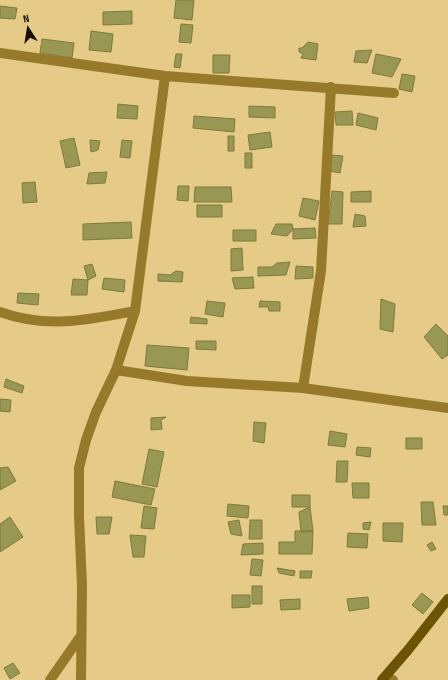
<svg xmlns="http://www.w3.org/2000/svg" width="448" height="680" font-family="'Sofia Sans Condensed',sans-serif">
<rect width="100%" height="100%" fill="#e6ca88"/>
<path fill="#989753" stroke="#7c7b38" d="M176 0H194L192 20 174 18Z
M0 6 17 8 15 19 0 18Z
M132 11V24L103 25V12Z
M181 24 193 25 191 43 179 42Z
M91 31 113 34 111 52 89 50Z
M42 39 74 43 72 58 40 53Z
M308 42 318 44 316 60 301 58 303 54 299 52V48H302Z
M372 50 367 63 354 62 356 51Z
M176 54H182L180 68 174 67Z
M376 54 401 59 392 77 372 73Z
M213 55H230L229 73H213Z
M402 74 415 76 412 92 399 89Z
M118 104 138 106 137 119 117 118Z
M249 106 275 107V118L249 117Z
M352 111 353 125H336L335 112Z
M358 113 378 118 376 130 356 125Z
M194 116 235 119 234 132 193 128Z
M270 132 272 147 250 150 248 135Z
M228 136H234V151H228Z
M74 138 80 165 66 168 60 141Z
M90 140 100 141 98 150 91 152Z
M122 140 132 141 130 158 120 157Z
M245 153H252V168H245Z
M331 155 343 156 340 173 329 171Z
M107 172 105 183 87 184 89 173Z
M35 182 37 202 23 203 22 183Z
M178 186H189L188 201 177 200Z
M195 187H231L232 202H194Z
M332 191 343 192 342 224H328Z
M371 191V202H351V192Z
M303 198 319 201 315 220 299 216Z
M197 205H222V217H197Z
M355 214 365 216 366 226 353 227Z
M131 222 132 238 83 240V224Z
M276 224H292L293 229 287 236 271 234Z
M315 228 316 238 293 239V229Z
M233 230H256V241H233Z
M242 248 243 270 231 271V249Z
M290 262 286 275 258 276V267H272L277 263Z
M92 264 96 276 88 280 84 266Z
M296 266 313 267V278L295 279Z
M176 271 183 272 182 282 158 281V274L170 275Z
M253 277 254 288 235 289 232 278Z
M104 278 125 280 124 292 102 289Z
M73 279 88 280 87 295H71Z
M18 293 39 294 38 305 17 303Z
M381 299 395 304 393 332 380 329Z
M207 301 225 303 223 317 205 314Z
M260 301 280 302V311H269L268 307H259Z
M191 317 207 319V324L190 323Z
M436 324 448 336V355L442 359 424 337Z
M196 341H216V350L196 349Z
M147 345 189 348 187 370 145 366Z
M6 379 24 386 22 393 4 387Z
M0 399 11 400 10 412 0 411Z
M166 417 161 420 162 429 151 430V418Z
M254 422 266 423 264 443 253 441Z
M330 431 347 434 345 447 328 445Z
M406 438H422V449H406Z
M357 447 371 448 370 457 356 455Z
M149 449 164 452 157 487 142 484Z
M337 461H348L347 482H336Z
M8 467 16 481 0 490V468Z
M115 481 155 489 151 505 112 497Z
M352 483H369V498H353Z
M292 495H310V507H292Z
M421 502H433L436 525H422Z
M228 504 249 506 248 518 227 516Z
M144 506 157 508 154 529 141 528Z
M443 506H448V515H444Z
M310 507 313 531 301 532 299 512Z
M10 517 23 537 0 552V524Z
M96 517H112L109 534H97Z
M239 520 242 536 231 534 228 522Z
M250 520H262V539H249Z
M371 522 369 530 363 529V523Z
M383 523H403L402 542 383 541Z
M295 531H313L312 554H279V542H295Z
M348 533 368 534 367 548 347 547Z
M130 535 146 536 144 557H133Z
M432 542 436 549 431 551 427 545Z
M263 543V554L241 555 243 544Z
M252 559 263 560 261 576 250 575Z
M277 568 295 571 294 576 279 573Z
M300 571H312L311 578H300Z
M252 586H262V604H252Z
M422 593 433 602 423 614 412 605Z
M232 595H250V607L232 608Z
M368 597 369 608 349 611 347 599Z
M300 599V609L281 610 280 600Z
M13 663 20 673 10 679 4 668Z"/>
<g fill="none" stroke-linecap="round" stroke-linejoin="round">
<path stroke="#967929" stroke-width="10" d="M0 53 165 76 394 93
M0 312C46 329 88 320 135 311
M116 370 187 381 303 388 448 408
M303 388 321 271 331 87
M386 676 393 680
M50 680 80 637
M81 680 82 586 79 516V468L86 440 96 412 116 370 135 311 165 76"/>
<path stroke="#6c5301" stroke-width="10" d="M382 680 408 650 448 599"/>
</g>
<g transform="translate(28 28) rotate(348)" stroke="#e6ca88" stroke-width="3" paint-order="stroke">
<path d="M0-3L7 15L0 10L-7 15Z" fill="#180e00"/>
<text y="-6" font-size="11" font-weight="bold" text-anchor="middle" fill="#180e00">N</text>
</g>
</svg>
